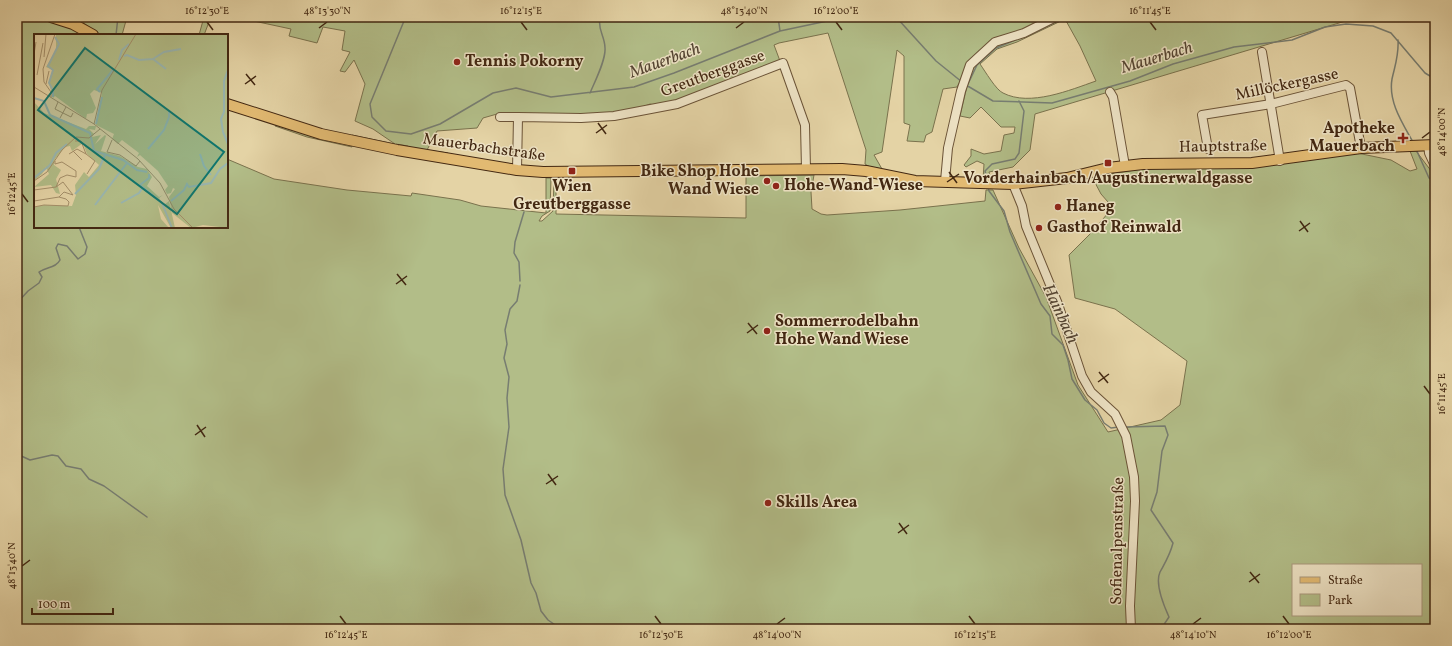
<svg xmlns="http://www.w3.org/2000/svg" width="1452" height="646" font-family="Vollkorn,serif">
<rect width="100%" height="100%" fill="#e4d3a5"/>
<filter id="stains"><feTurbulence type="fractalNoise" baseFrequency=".005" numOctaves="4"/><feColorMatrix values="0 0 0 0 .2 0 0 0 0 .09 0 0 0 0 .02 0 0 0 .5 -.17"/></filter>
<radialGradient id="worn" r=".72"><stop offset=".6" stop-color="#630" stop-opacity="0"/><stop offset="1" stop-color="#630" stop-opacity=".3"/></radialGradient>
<path fill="#b2bd88" stroke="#7a724d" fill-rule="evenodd" d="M17 17H47L44 19 59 22 85 35H35V227H227V159L274 179 347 190 411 196 412 193 460 200 481 206 546 213V178H551L550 211 542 216 539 221H542L553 211 554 180 556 178V214L746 218V176L814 175 811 192 812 209 821 214 827 215 900 210 985 201 986 190H993L1019 248 1046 297 1078 385 1108 432 1161 420 1180 405 1187 361 1115 309 1075 298 1069 255 1093 231 1108 213V202L1101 194 1092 177 1153 167 1357 153 1391 160 1410 171 1417 169 1410 151H1416L1435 176V629H17ZM1293 565H1421V615H1293Z
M75 17H127L122 35H101Z
M204 17H1359L1035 114 1030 150 1013 167 989 172 991 180H983L984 164 977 161 966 167 964 165 971 156V149L984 154 1001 151 1004 135 1014 133 1015 127H1001L981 107 970 118 960 116 968 82 962 78 957 87 943 89 932 132 926 135 924 142 907 141 910 125 904 123V56L897 50 882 152 874 155 882 169 870 167 865 164 866 150 828 33 779 43 774 45 780 61 678 103 658 106 650 104C609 122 542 115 497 114L483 118 477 128 437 131 427 150 448 153V155L408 148V146L396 144 395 146 352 137V135L395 144 373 129 355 121 365 84 354 60 345 72 340 71 350 52 342 50 345 31 323 27 317 43 289 36 291 29 249 20 209 22 204 35H199ZM1065 19 1080 46 1096 81C1070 90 1030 107 1003 93 996 90 985 71 980 64L997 49 1017 42Z
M276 124 352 145V147L307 137 275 126Z"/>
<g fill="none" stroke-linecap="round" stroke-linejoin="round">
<path stroke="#777d71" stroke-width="1.5" d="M319 17C333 24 355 21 370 17
M400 17 404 21 370 104 372 117 386 131 411 134 440 124 493 93 516 88 551 97 634 87 674 73 780 31 846 17
M778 17 780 31
M896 17 936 61 962 82
M116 35 118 17
M1398 40C1399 56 1395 65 1392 79 1388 102 1403 124 1413 142
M966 85 993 101 1052 103 1130 81 1173 64 1234 47 1292 40 1325 27 1346 24 1373 26 1391 33 1425 73 1435 79
M967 86 977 65 996 48 1037 31 1065 17
M590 93C595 81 606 60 605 48 605 36 597 29 600 17
M1416 149 1429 178 1435 183
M987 179 985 171 992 164 1015 159 1019 153 1024 111 1019 101
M988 187 989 191 1004 211 1010 232 1041 304 1050 316 1052 334 1063 345 1068 360 1072 379 1085 400 1097 410 1104 423 1111 428 1119 427
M520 281 519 262 514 253 515 242 524 212
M520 285 517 301 510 309 505 330 507 344 504 358 509 377 507 398 509 427 503 469 505 495 521 540 531 583 536 593 541 611 548 620 561 629
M17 303 28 291 39 283 42 277 39 272C46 267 56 268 60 260L56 248 58 244 67 246 78 259 85 254 87 247 79 227
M1125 427 1165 426 1168 435 1162 451 1157 492 1151 510 1173 543C1170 555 1166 561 1160 572 1155 583 1164 606 1169 617L1161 629
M17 454 30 460 52 455 58 456 66 466 81 469 89 479 104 486 147 517"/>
<defs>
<path id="minor" d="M1262 52 1280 161
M1110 92 1113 97 1125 166
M500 117H518
M1428 145 1429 153 1435 166
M1208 149 1202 115 1271 104 1346 85 1350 88 1361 148
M517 170 518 117 581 118 614 116 677 104 783 63 805 125 806 169
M945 181 948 148 961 91 970 65 995 42 1024 33 1056 17
M1013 184 1022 206 1026 226 1058 304 1082 376 1091 392 1115 414 1126 436 1134 477 1135 501 1130 606 1131 629"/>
<path id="major" d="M51 17 73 24 93 35
M227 104 321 134 397 150 517 170 543 172 842 169 866 171 915 181 1013 184 1067 178 1108 168 1143 164 1252 163 1361 148 1435 145"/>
</defs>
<use href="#minor" stroke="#6b5337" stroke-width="10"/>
<use href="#major" stroke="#432812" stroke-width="12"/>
<use href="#minor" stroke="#ede2c4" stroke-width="8"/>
<use href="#major" stroke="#e2ba72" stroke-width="10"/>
</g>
<path fill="none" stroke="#432812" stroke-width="1.5" d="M207 22 213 30M521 22 527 30M836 22 842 30M1150 22 1156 30M319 28 327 22M736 28 744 22M246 74 255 85M245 84 256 76M598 123 606 134M596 133 607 125M1422 138 1430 132M949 172 957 183M947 182 959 174M22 194 28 202M1300 221 1308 232M1299 231 1310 223M397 274 406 285M396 284 407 276M748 323 757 334M747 333 758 325M1099 372 1108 383M1098 382 1109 374M1424 386 1430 394M197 425 205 437M195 435 206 427M548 474 556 485M546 484 558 476M899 523 907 534M898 533 909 525M22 566 30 560M1250 572 1259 583M1249 582 1260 574M340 616 346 624M655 616 661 624M969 616 975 624M1283 616 1289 624M777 624 785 618M1193 624 1201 618"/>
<g fill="#8f2418" stroke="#ede2c4" stroke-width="1.5">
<circle cx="457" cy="62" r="4"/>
<path d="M1401 132h4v4h4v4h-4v4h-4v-4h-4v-4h4z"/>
<rect x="1104" y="159" width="8" height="8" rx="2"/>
<rect x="568" y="167" width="8" height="8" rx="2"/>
<circle cx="767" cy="181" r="4"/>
<circle cx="776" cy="186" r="4"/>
<circle cx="1058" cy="207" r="4"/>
<circle cx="1039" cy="228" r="4"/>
<circle cx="767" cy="331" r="4"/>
<circle cx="768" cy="503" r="4"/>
</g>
<g text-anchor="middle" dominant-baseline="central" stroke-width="3" stroke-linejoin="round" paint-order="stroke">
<g font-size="16" font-weight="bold" fill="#432812" stroke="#ede2c4" text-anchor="start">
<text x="465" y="62">Tennis Pokorny</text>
<text x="1395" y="129" text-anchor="end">Apotheke<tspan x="1395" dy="18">Mauerbach</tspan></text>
<text x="759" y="172" text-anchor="end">Bike Shop Hohe<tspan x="759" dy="18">Wand Wiese</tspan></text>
<text x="1108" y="179" text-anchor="middle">Vorderhainbach/Augustinerwaldgasse</text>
<text x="784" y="186">Hohe-Wand-Wiese</text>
<text x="572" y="187" text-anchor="middle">Wien<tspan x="572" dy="18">Greutberggasse</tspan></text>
<text x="1066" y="207">Haneg</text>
<text x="1047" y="228">Gasthof Reinwald</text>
<text x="775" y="322">Sommerrodelbahn<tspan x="775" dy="18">Hohe Wand Wiese</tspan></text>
<text x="776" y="503">Skills Area</text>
</g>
<g font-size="16" fill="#432812" stroke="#ede2c4">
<text transform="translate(713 74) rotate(-20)">Greutberggasse</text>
<text transform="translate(1287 85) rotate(-12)">Millöckergasse</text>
<text transform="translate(1223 147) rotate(-1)">Hauptstraße</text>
<text transform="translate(484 148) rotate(8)">Mauerbachstraße</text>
<text transform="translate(1118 541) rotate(-89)">Sofienalpenstraße</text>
</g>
<g font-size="17" font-style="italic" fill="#544432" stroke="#ede2c4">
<text transform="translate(1157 58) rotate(-17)">Mauerbach</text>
<text transform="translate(665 61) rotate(-20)">Mauerbach</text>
<text transform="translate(1060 314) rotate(65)">Hainbach</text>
</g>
</g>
<g transform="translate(34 34)">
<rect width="194" height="194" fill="#e4d3a5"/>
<path d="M22 0H194V194L169 191 157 194 138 179 135 163 141 155 139 154 137 159 133 160 131 156 134 152 124 137 106 121 103 123 105 119 88 106 84 110 78 105 80 100 62 91 68 59 60 56 56 60 62 74 59 79 53 80 52 85 21 62 19 64 15 49 19 36 12 33 22 17ZM0 68 10 79 52 95 55 92H62L61 96 55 95 60 100 58 103 67 101 61 110 71 101 72 102 67 117 86 122 104 133 113 135 118 143 113 152 125 163 129 161 125 164 130 171 135 167 141 194H137L124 171 127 185 135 194H0V173L10 171 38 172 42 161 41 151 48 141 50 138 55 143 65 131 53 120 49 109 38 117 36 112 31 113 21 125 20 131 27 136 22 145 26 160 22 159 17 151 0 153 15 140 12 133 8 140 0 147Z" fill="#b2bd88"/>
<path fill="none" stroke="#99b6b1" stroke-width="2" d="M90 22 93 21 105 26 119 25 132 35M119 25 130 18 147 15M85 26 88 16 95 10M194 36 190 47V78L187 85 189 98 194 110M66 58 63 55 79 36M19 63V56L15 49 19 36 14 32 25 10 21 3M0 64 10 67 16 81 56 99 60 117 89 126 103 136 113 138M62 90 68 63M114 115 130 96 135 83V76M166 120 170 132 177 141M115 140V144L106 151 128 169 138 194M0 144 16 131 22 119 33 110M41 160 65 135 71 121M137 167 150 156 153 150 155 153 177 149 186 135 194 129M87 169 105 159 109 153M61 171 93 129"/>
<path fill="none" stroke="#a48f6a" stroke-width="1" d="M0 20 2 8M10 23 12 0M3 41 9 9M12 50 15 37M0 53 60 90 104 125 126 149 140 175 159 194M17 63V58L10 48 9 35 21 0M24 68 21 75 37 83 39 79M26 84 32 73M60 90 68 56 102 0M78 106 73 118 86 121 102 132 106 127M41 107H47L52 120 61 127 53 140M39 117 48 126M35 120 43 115 52 120M0 147 13 138 28 116 42 103 55 104 66 95M0 156 22 153M0 167 25 163M0 173 10 171 34 172 35 168 32 165 25 163 30 158 39 161 29 148 22 153 26 144 33 141 42 143V137L28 128 21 130V127"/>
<path fill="#0f766e" fill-opacity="0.15" stroke="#0f766e" stroke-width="2" d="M51 14 190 118 143 180 4 76Z"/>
<rect width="194" height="194" fill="none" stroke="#432812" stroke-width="2"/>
</g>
<rect width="1452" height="646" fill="none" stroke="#e4d3a5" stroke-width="44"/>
<rect x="1292" y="564" width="130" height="52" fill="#ede2c4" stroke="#a9987d"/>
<rect x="1300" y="577" width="20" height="6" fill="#e2ba72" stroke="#a9987d"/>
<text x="1328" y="584" font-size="12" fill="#432812">Straße</text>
<rect x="1300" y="594" width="20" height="12" fill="#b2bd88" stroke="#a9987d"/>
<text x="1328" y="604" font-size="12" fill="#432812">Park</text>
<path d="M32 608v6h81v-6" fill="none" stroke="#432812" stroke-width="2"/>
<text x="38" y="608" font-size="12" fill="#432812" stroke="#ede2c4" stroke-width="3" paint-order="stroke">100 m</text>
<rect x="22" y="22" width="1408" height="602" fill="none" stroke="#432812" stroke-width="1.5"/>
<g font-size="10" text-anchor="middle" fill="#432812">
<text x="207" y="14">16°12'30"E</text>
<text x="327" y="14">48°13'30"N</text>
<text x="521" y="14">16°12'15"E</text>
<text x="744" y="14">48°13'40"N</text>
<text x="836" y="14">16°12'00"E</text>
<text x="1150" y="14">16°11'45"E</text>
<text transform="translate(1441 132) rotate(-90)" y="4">48°14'00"N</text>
<text transform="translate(11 194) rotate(-90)" y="4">16°12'45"E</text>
<text transform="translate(1441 394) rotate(-90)" y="4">16°11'45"E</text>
<text transform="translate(11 566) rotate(-90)" y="4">48°13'40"N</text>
<text x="346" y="638">16°12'45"E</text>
<text x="661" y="638">16°12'30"E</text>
<text x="777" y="638">48°14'00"N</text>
<text x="975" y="638">16°12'15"E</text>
<text x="1193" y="638">48°14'10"N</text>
<text x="1289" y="638">16°12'00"E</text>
</g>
<rect width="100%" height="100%" filter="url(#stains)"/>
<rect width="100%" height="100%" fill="url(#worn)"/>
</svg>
